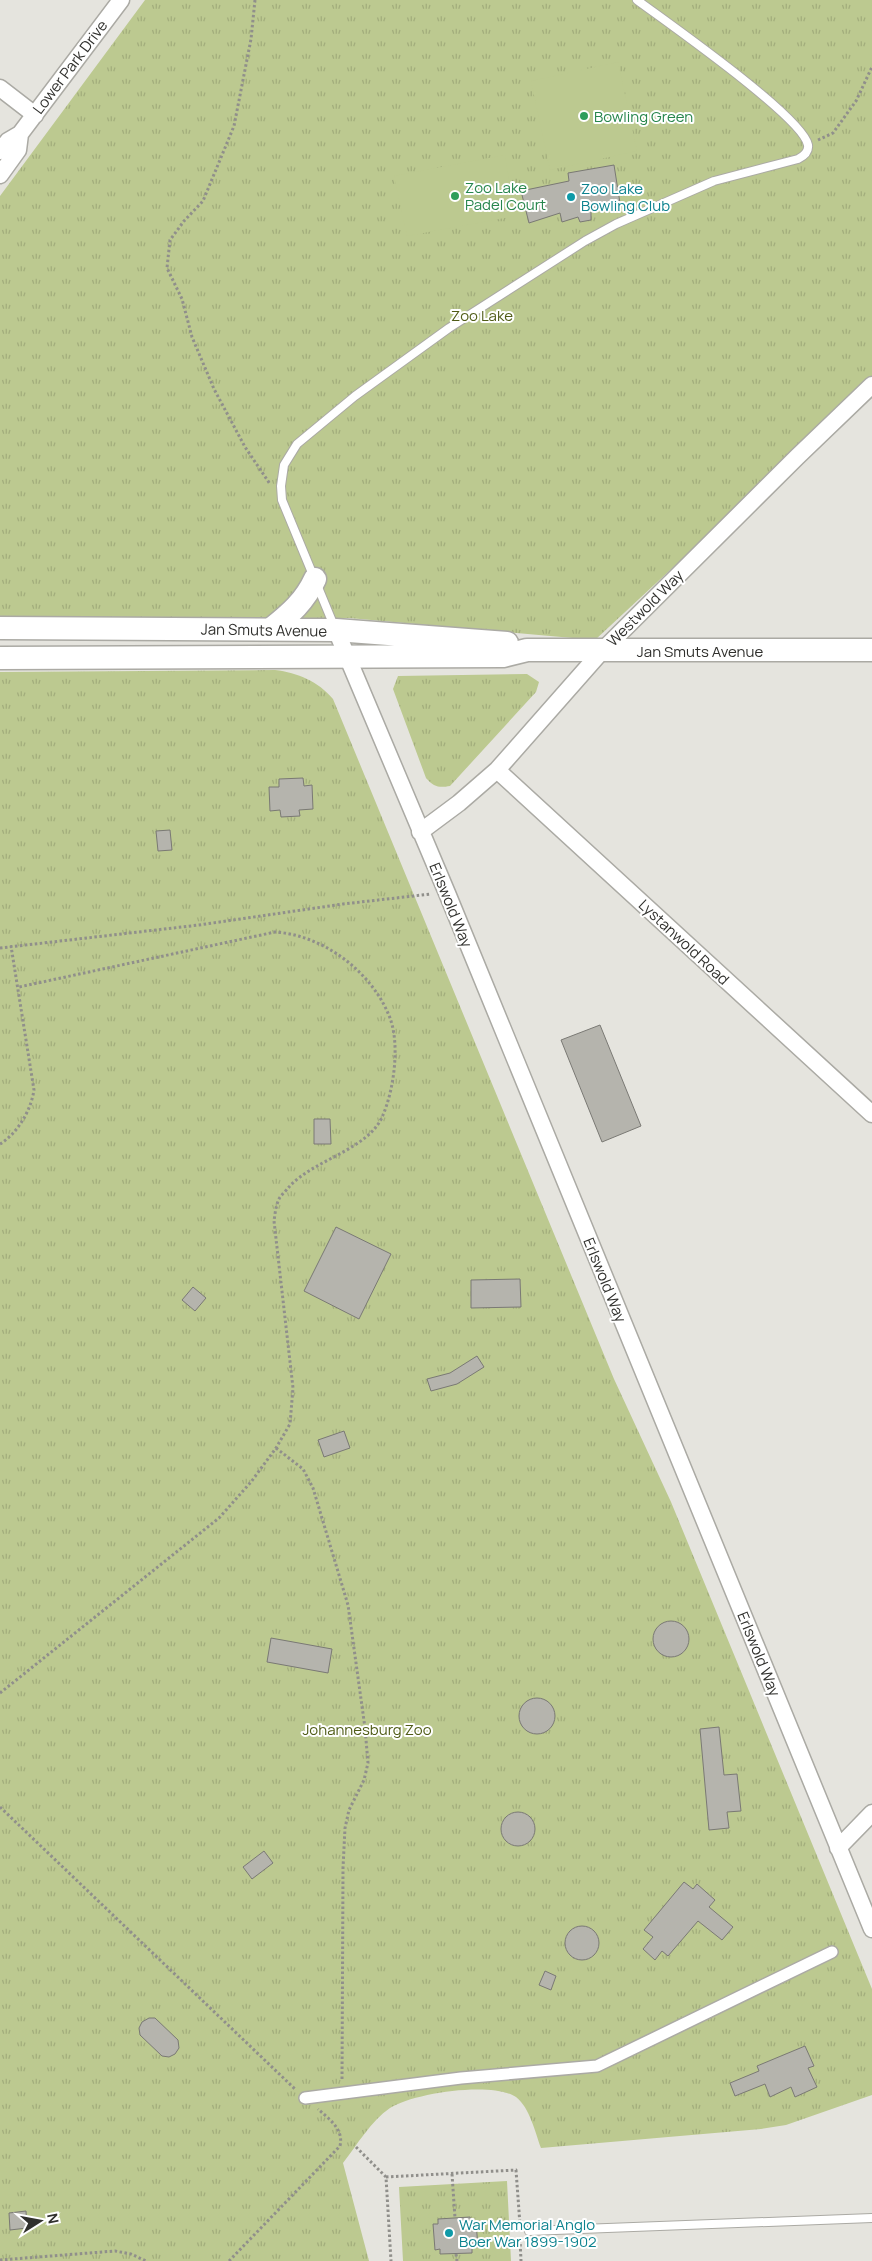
<svg xmlns="http://www.w3.org/2000/svg" width="872" height="2261" font-family="Manrope,sans-serif">
<defs>
<pattern id="park-tufts" width="24" height="20" patternUnits="userSpaceOnUse" patternTransform="scale(1.25)"><rect width="24" height="20" fill="#bcc990"/><path d="M3 7l-1-3M5 7V3M7 7l1-3M15 17l-1-3M17 17v-4M19 17l1-3" fill="none" stroke="#a2ad7c"/></pattern>
</defs>
<rect width="100%" height="100%" fill="#e5e4de"/>
<path fill="url(#park-tufts)" d="M145 0H872V382L595 640 349 618 0 620V196Z
M275 670C298 673 318 681 333 699L614 1379 671 1502 872 1989V2095L786 2125 761 2129 541 2148C535 2132 530 2108 516 2097 492 2081 413 2093 390 2108 371 2121 357 2145 343 2163L369 2261H0V672Z
M527 674 539 682 536 692 450 786C439 788 434 787 426 778L393 689 398 676Z
M507 2181 511 2261H403L399 2187Z"/>
<path fill="#bcc990" d="M618 62 637 151 550 170 531 81Z
M505 155 515 216 407 236 394 176Z"/>
<path fill="#b5b4ad" stroke="#7a7974" d="M614 165 620 203 591 209V220L580 222 578 217 562 222 560 213 529 223 521 191 569 181 568 173Z
M303 778 304 786 312 785 313 809 299 810 300 816 281 817 280 810 270 811 269 787H279V779Z
M170 830 172 850 158 851 156 831Z
M600 1025 641 1126 602 1142 561 1040Z
M314 1119H330L331 1144H314Z
M336 1227 391 1254 359 1319 304 1291Z
M520 1279 521 1307 471 1308V1280Z
M193 1287 206 1298 195 1311 182 1300Z
M477 1356 484 1367 457 1384 431 1391 427 1379 450 1373Z
M344 1431 350 1448 324 1457 318 1440Z
M653 1639a18 18 0 1 1 36 0a18 18 0 1 1-36 0Z
M271 1638 332 1649 328 1673 267 1662Z
M519 1716a18 18 0 1 1 36 0a18 18 0 1 1-36 0Z
M719 1727 724 1775 737 1774 741 1811 727 1812 729 1828 709 1830 700 1729Z
M501 1829a17 17 0 1 1 34 0a17 17 0 1 1-34 0Z
M264 1851 273 1863 252 1879 243 1867Z
M684 1882 693 1889 697 1884 715 1900 709 1907 733 1927 722 1940 698 1921 668 1956 662 1951 655 1960 643 1949 653 1937 644 1930Z
M565 1943a17 17 0 1 1 34 0a17 17 0 1 1-34 0Z
M545 1971 556 1976 551 1990 539 1985Z
M149 2018H155L178 2040 179 2048 175 2054 169 2057 162 2056 140 2035 139 2028 142 2022Z
M805 2046 814 2066 808 2068 817 2087 795 2097 791 2087 770 2097 765 2084 735 2096 730 2083 759 2071 757 2066Z
M26 2211 27 2228 10 2230 9 2213Z
M470 2217 471 2222H476L478 2247 472 2248V2253L440 2254V2249L435 2250 433 2224H438V2219Z"/>
<g fill="none" stroke-linecap="round" stroke-linejoin="round">
<defs>
<path id="service" d="M334 626 282 500 281 486 284 465 297 444 355 396 449 328 585 241 616 224 714 181 798 159C804 156 809 152 808 145 803 117 665 21 637 0
M529 2231 872 2218"/>
<path id="pedestrian" d="M305 2098 461 2078 597 2066 832 1952"/>
<path id="minor" d="M0 88 35 115
M0 151 8 141 20 134 121 0
M0 175 18 150 20 134
M336 630 447 893 872 1929
M497 770 872 1114
M420 832 459 803 497 770 601 652 797 457 872 385
M838 1848 872 1813"/>
<path id="secondary" d="M0 628 336 630 507 643
M271 629C290 614 305 601 315 579
M0 658 503 656 527 650H872"/>
</defs>
<use href="#service" stroke="#abaaa4" stroke-width="10"/>
<use href="#pedestrian" stroke="#abaaa4" stroke-width="14"/>
<use href="#minor" stroke="#abaaa4" stroke-width="19"/>
<use href="#secondary" stroke="#abaaa4" stroke-width="25"/>
<path stroke="#908f8b" stroke-width="3" stroke-dasharray="2.5 2.5" stroke-linecap="butt" d="M255 0 251 39 234 126 203 201 184 221 170 240 167 268 182 299 192 337 214 389 245 447 270 484
M818 140 833 133 856 101 872 67
M0 948 199 925 343 904 431 894
M0 1144C18 1133 31 1110 34 1090L11 946
M276 1448 303 1469 313 1488 348 1605 365 1728 368 1763 364 1780 349 1810 345 1828 343 1868 342 2081
M0 1693 219 1518 251 1482 276 1448 290 1424 293 1388 274 1221C275 1214 276 1205 279 1199 281 1195 286 1191 289 1187 314 1159 369 1150 383 1115 394 1089 400 1045 390 1018 373 973 324 935 275 932L19 987
M0 1807 296 2090
M356 2147 386 2177 391 2261
M452 2174 455 2218
M386 2177 516 2170 520 2225
M520 2239 521 2261
M456 2254 457 2261
M0 2260 115 2251 131 2254 146 2261
M229 2261 340 2146C344 2129 329 2119 318 2109"/>
<use href="#service" stroke="#fff" stroke-width="8"/>
<use href="#pedestrian" stroke="#fff" stroke-width="11"/>
<use href="#minor" stroke="#fff" stroke-width="16"/>
<use href="#secondary" stroke="#fff" stroke-width="22"/>
</g>
<g fill="#2e9e5b" stroke="#fff" stroke-width="2">
<circle cx="584" cy="116" r="5"/>
<circle cx="455" cy="196" r="5"/>
</g>
<g fill="#0f9aa8" stroke="#fff" stroke-width="2">
<circle cx="571" cy="197" r="5"/>
<circle cx="449" cy="2233" r="5"/>
</g>
<g text-anchor="middle" dominant-baseline="central" stroke-width="4" stroke-linejoin="round" paint-order="stroke">
<g font-size="15" fill="#30302d" stroke="#fff">
<text transform="translate(70 67) rotate(-53)">Lower Park Drive</text>
<text transform="translate(645 608) rotate(-45)">Westwold Way</text>
<text transform="translate(264 630) rotate(1)">Jan Smuts Avenue</text>
<text x="700" y="651">Jan Smuts Avenue</text>
<text transform="translate(451 905) rotate(68)">Erlswold Way</text>
<text transform="translate(684 942) rotate(43)">Lystanwold Road</text>
<text transform="translate(605 1280) rotate(68)">Erlswold Way</text>
<text transform="translate(759 1654) rotate(68)">Erlswold Way</text>
</g>
<g font-size="15" fill="#27864d" stroke="#fff" text-anchor="start">
<text x="594" y="116">Bowling Green</text>
<text x="465" y="187">Zoo Lake<tspan x="465" dy="17">Padel Court</tspan></text>
</g>
<g font-size="15" fill="#0d838f" stroke="#fff" text-anchor="start">
<text x="581" y="188">Zoo Lake<tspan x="581" dy="17">Bowling Club</tspan></text>
<text x="459" y="2224">War Memorial Anglo<tspan x="459" dy="17">Boer War 1899-1902</tspan></text>
</g>
<g font-size="15" fill="#505c17" stroke="#fff">
<text x="482" y="315">Zoo Lake</text>
<text x="367" y="1729">Johannesburg Zoo</text>
</g>
</g>
<g transform="translate(40 2221) rotate(79)" stroke="#ffffff" stroke-width="4" paint-order="stroke">
<path d="M0-4L9 19L0 12L-9 19Z" fill="#30302d"/>
<text y="-8" font-size="14" font-weight="bold" text-anchor="middle" fill="#30302d">N</text>
</g>
</svg>
